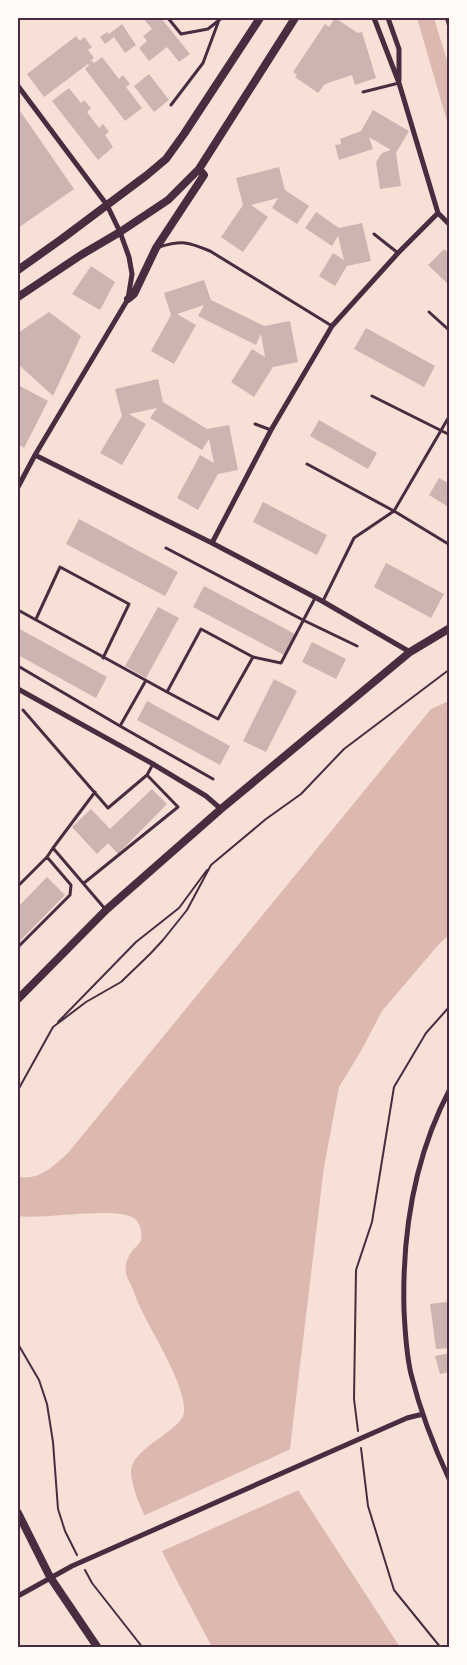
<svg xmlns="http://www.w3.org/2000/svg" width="467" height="1665" font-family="'Fira Sans',sans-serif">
<rect width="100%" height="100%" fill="#f7e1d7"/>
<path fill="#dcb8b0" d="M417 18H434L449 67V128Z
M449 701V935L440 943 382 1011 361 1051 339 1087 324 1167 287 1473 400 1647H212C193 1611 173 1574 155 1537 146 1517 133 1496 131 1473 129 1449 181 1431 184 1413 187 1387 152 1333 141 1309 136 1300 134 1290 129 1281 123 1271 125 1260 133 1250 135 1247 139 1245 140 1242 144 1235 140 1222 134 1218 113 1206 45 1220 18 1216V1177C41 1180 52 1167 68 1153L431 709Z"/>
<path fill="#f7e1d7" d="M293 1448 290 1472 301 1489 160 1552 143 1516Z"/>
<path fill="#ccb4b1" d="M143 18H161L190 54 179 62 167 47 149 61 139 48 147 41 143 36 152 29Z
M335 18 358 33 362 32 376 78 355 85 352 75 325 84 318 93 295 77 297 75 293 72 325 24 329 27Z
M122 24 136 45 125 53 114 37 105 44 100 37 107 32 109 34Z
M76 36 80 41 84 37 92 47 88 50 94 58 91 60 94 63 102 57 119 79 123 75 130 84 126 87 142 108 125 121 85 69 89 65 88 64 44 97 27 74Z
M149 74 169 100 154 112 134 86Z
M69 88 81 103 84 100 91 108 87 112 99 128 103 124 109 132 105 135 113 147 98 160 52 101Z
M18 108 74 189 18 228Z
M373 110 409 131 396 153 401 186 380 189 376 162 382 153 391 150 369 137 373 149 339 160 335 145 341 144 340 139 361 131Z
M279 167 285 190 309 206 297 224 272 208 278 198 251 205 268 217 243 252 221 237 243 205 236 178Z
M316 212 339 228 362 223 371 261 347 266 335 286 319 276 333 253 344 260 338 236 332 246 305 228Z
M444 249 450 254V286L428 265Z
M91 266 115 282 100 310 72 294Z
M204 280 211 300 264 326 290 321 298 362 273 367 254 397 231 382 252 349 265 357 261 334 256 345 198 316 204 305 177 314 196 325 174 364 151 351 171 315 164 293Z
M49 312 81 336 53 396 18 364V333Z
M366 328 435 366 424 387 354 349Z
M158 379 163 402 207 429 229 425 238 470 218 474 198 510 177 498 200 455 214 463 209 439 202 450 150 418 157 408 129 414 146 424 122 465 100 453 122 416 115 389Z
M20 386 48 401 24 448 18 444V390Z
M319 420 377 453 368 469 310 436Z
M439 478 450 484V508L429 495Z
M263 502 327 535 317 555 253 522Z
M79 519 178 572 165 596 66 544Z
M386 563 444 594 431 618 374 587Z
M204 586 295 634 284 655 193 607Z
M158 607 179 618 146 678 125 666Z
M18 628 107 677 96 698 18 655Z
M312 642 346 659 336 679 302 662Z
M274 679 297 691 266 752 243 741Z
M147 701 230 746 220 765 137 720Z
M152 789 167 804 118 854 108 843 97 854 72 827 91 809 110 829Z
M47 877 65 895 18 943V907Z
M447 1302 450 1327V1348L436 1349 430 1304Z
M450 1353V1372L440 1374 435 1356Z"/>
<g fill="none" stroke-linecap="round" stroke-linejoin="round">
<path stroke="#4a2c40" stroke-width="2" d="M446 18 450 33
M58 1022 136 942 179 908 207 870
M18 1090 53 1027 86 1002 121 982 150 954 163 940 187 910 211 865 266 819 301 794 344 749 450 669
M18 1344 39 1380 47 1404 53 1442 58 1509 65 1531 77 1555
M358 1431 354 1399 356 1270 372 1222 394 1087 426 1033 450 1006
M361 1448 368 1506 394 1590 441 1648
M85 1570 92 1583 143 1648"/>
<path stroke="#4a2c40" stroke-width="3" d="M168 18 181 34 208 29 218 21
M216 18 219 20 223 18
M363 92 399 83
M171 105 203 63 219 20
M374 234 398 253
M159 247C182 240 188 242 210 251L332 326
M429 312 450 331
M372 396 450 435
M255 424 271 430
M307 464 394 511 450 545
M166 548 303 620 357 646
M323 601 354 538 394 511 450 415
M18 610 167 692 201 629 253 657 281 663 315 598
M36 619 60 567 129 604 103 658
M18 666 120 726
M145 682 120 726 213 779
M167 692 218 719 253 657
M23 710 108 808 147 775 153 764
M53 848 95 792
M84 883 178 807 147 775
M18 886 47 857 53 848 106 910
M18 947 70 895 71 885 47 857"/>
<path stroke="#4a2c40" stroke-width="5" d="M374 18 399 83 438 213 450 225
M388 18 399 49V80
M18 86 107 205 120 232 129 257 132 274 128 299 35 455 18 487
M35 455 212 543 322 601 410 652
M212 543 271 430 332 326 398 253 438 213
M18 689 153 764 206 796 221 809
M450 1089C414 1157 402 1234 404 1310 405 1331 406 1353 411 1374 420 1410 434 1447 450 1481
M18 1596 72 1566 407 1418 423 1414"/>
<path stroke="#4a2c40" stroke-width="8" d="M18 270 63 238 147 175 166 159 184 134 260 18
M18 297 81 255 120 232 168 200 199 169 295 18
M128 299 134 294 156 248 204 175 199 169
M18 999 106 910 221 809 410 652 450 628
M18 1513 50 1577 98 1648"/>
</g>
<rect width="467" height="1665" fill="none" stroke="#fffaf5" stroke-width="38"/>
<rect x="19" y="19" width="429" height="1627" fill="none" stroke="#4a2c40" stroke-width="2"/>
</svg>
